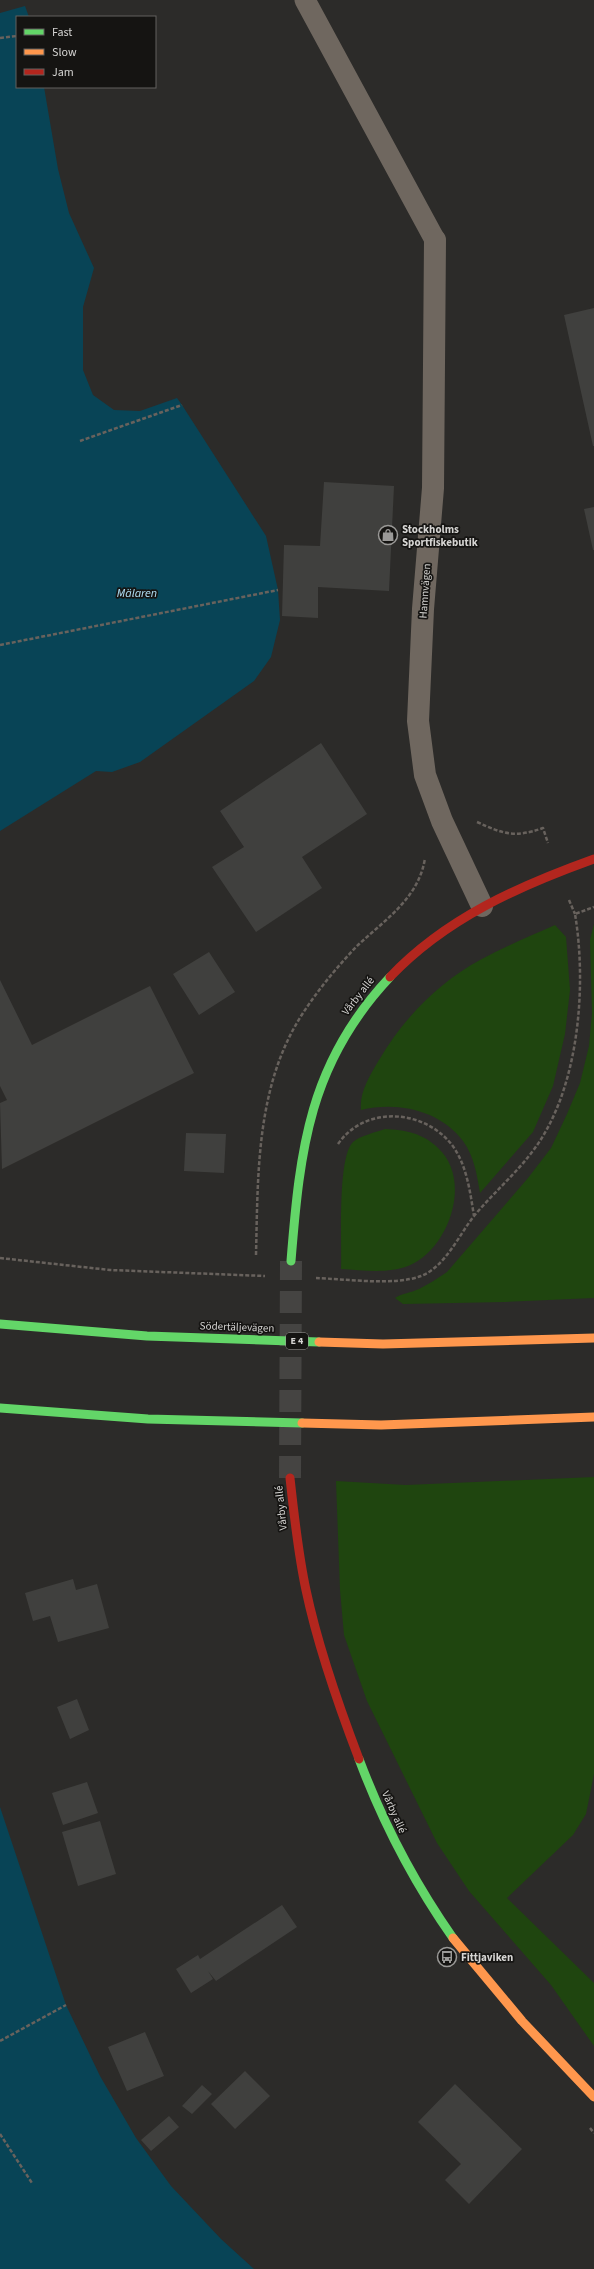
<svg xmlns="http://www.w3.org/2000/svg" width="594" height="2269" font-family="'Source Sans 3',sans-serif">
<rect width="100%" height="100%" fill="#2c2b29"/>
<path fill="#1f450f" d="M594 924V1298L505 1302 403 1304 395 1298C403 1293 410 1293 419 1289 429 1284 438 1278 447 1272L528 1178 551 1148 567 1114 580 1083 589 1046 592 1013 590 940Z
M555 925 566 937 570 990 565 1034 553 1086 533 1132 480 1193C477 1175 474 1156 463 1141 440 1110 397 1101 361 1110 359 1093 370 1075 379 1060 402 1020 439 982 480 960 504 947 530 936 555 925Z
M385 1129C405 1130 423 1133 438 1148 473 1180 449 1250 408 1266 388 1274 362 1270 341 1269 342 1245 337 1157 353 1142 360 1136 376 1132 385 1129Z
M594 1477V1774L586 1814 573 1835 507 1898 594 1983V2046L551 1985 469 1891 437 1843 367 1701 344 1635 340 1590 336 1481 406 1485Z"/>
<path fill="#084456" d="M25 6 29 17H17V87H44L58 169 69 213 94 268 83 307V370L93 395 114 410 140 411 177 398 182 405 266 536 278 590 280 620 271 657 254 681 140 762 112 772 96 771 0 831V13Z
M0 1807 66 2005 100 2076 136 2138 171 2186 221 2239 254 2269H0Z"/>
<path fill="#40403e" d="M594 308V446H593L564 315Z
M324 482 394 486 389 591 318 587V618L282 616 284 545 320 546Z
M594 507V550H593L584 509Z
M321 743 367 814 302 857 322 888 256 932 212 867 244 847 220 811Z
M209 952 235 992 199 1015 173 974Z
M0 980 32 1045 150 986 194 1073 2 1169 0 1103 7 1100 0 1086Z
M186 1133 226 1134 224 1173 184 1171Z
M73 1579 76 1590 97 1584 109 1628 58 1642 50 1616 33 1621 25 1593Z
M77 1699 89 1730 70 1739 57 1707Z
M87 1782 98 1813 63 1825 52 1793Z
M100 1821 116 1874 78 1886 62 1832Z
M282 1905 297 1927 216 1981 208 1971 213 1979 191 1993 176 1969 198 1955 200 1959Z
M145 2032 164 2076 127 2091 108 2047Z
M245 2071 270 2096 235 2129 211 2104Z
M455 2084 522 2149 469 2204 445 2180 461 2164 418 2122Z
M202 2085 212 2094 192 2114 182 2106Z
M169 2116 179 2127 151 2151 141 2140Z"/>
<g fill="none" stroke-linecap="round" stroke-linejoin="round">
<path stroke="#454442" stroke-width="22" stroke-dasharray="22 11" stroke-linecap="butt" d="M290 1478 291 1261"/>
<path stroke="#68625d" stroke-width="2.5" stroke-dasharray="4 2" stroke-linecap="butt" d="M0 38 17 36
M80 441 182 405
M0 645 278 590
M477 822C503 834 515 838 543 828L548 843
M569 900 575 914
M338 1144C365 1105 424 1109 452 1145 467 1165 470 1192 474 1216
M256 1255C258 1172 256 1085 303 1013 318 990 337 967 356 947 383 921 419 899 425 858
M0 1258 110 1270 265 1276
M316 1278C345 1279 395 1286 421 1276 445 1267 459 1235 474 1216 494 1192 517 1173 535 1148 579 1088 587 986 575 914L594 907
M0 2041 66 2005
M590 2128 594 2133
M0 2134 32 2183"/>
<path stroke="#6f675f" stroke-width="21" d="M305 0 435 240"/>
<path stroke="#6f675f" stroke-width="22" d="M435 240 433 488 423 609 418 721 425 775 442 821 482 906"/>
<path stroke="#63d668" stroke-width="9" d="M291 1261C300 1149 309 1063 390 977
M0 1324 147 1336 319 1342
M0 1408 148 1419 302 1423
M359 1759C383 1823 413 1881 453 1938"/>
<path stroke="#ff974d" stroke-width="9" d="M319 1342 383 1344 594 1338
M302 1423 381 1425 594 1417
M453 1938 522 2021 594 2097"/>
<path stroke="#b3261e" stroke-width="9" d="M390 977C446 918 519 886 594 859
M290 1478C294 1515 298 1553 306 1590 318 1647 338 1704 359 1759"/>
</g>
<defs>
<symbol id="shop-ring" viewBox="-11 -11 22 22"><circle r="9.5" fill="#151412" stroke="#9a9997" stroke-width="1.5"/><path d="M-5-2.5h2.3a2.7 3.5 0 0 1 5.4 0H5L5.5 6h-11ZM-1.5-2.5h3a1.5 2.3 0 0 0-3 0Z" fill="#9a9997"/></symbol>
<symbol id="bus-ring" viewBox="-11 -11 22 22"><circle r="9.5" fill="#151412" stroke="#9a9997" stroke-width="1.5"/><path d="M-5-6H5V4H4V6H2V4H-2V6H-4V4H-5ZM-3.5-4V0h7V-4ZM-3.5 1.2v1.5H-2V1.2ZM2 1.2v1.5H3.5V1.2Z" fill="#9a9997"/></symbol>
</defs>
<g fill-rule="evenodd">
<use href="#shop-ring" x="377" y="524" width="22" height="22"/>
<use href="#bus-ring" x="436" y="1946" width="22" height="22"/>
</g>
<g text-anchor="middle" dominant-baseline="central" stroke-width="3.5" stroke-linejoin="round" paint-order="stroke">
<rect fill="#151412" stroke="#9b9a98" stroke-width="1" x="286" y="1333" width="22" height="16" rx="3"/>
<g font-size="10" font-weight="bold" fill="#d5d4d2">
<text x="297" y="1341">E 4</text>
</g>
<g font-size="11" font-weight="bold" fill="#d5d4d2" stroke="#151412" text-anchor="start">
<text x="402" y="529">Stockholms<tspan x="402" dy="13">Sportfiskebutik</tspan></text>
<text x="461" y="1957">Fittjaviken</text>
</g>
<g font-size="11" fill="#d5d4d2" stroke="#151412">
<text transform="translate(425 591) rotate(-86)">Hamnvägen</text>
<text transform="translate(358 996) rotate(-52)">Vårby allé</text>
<text transform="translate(237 1327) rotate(2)">Södertäljevägen</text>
<text transform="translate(281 1508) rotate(-96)">Vårby allé</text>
<text transform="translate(394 1812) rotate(66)">Vårby allé</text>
</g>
<g font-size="12" font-style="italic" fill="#b2e2f8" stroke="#151412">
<text x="137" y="593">Mälaren</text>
</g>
</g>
<rect x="16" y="16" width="140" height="72" fill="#151412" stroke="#62615f"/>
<rect x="24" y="29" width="20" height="6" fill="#63d668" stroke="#62615f"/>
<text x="52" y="36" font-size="12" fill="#d5d4d2">Fast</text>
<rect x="24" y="49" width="20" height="6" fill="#ff974d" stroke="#62615f"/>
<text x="52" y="56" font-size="12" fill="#d5d4d2">Slow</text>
<rect x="24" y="69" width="20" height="6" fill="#b3261e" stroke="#62615f"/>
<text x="52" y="76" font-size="12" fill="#d5d4d2">Jam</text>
</svg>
